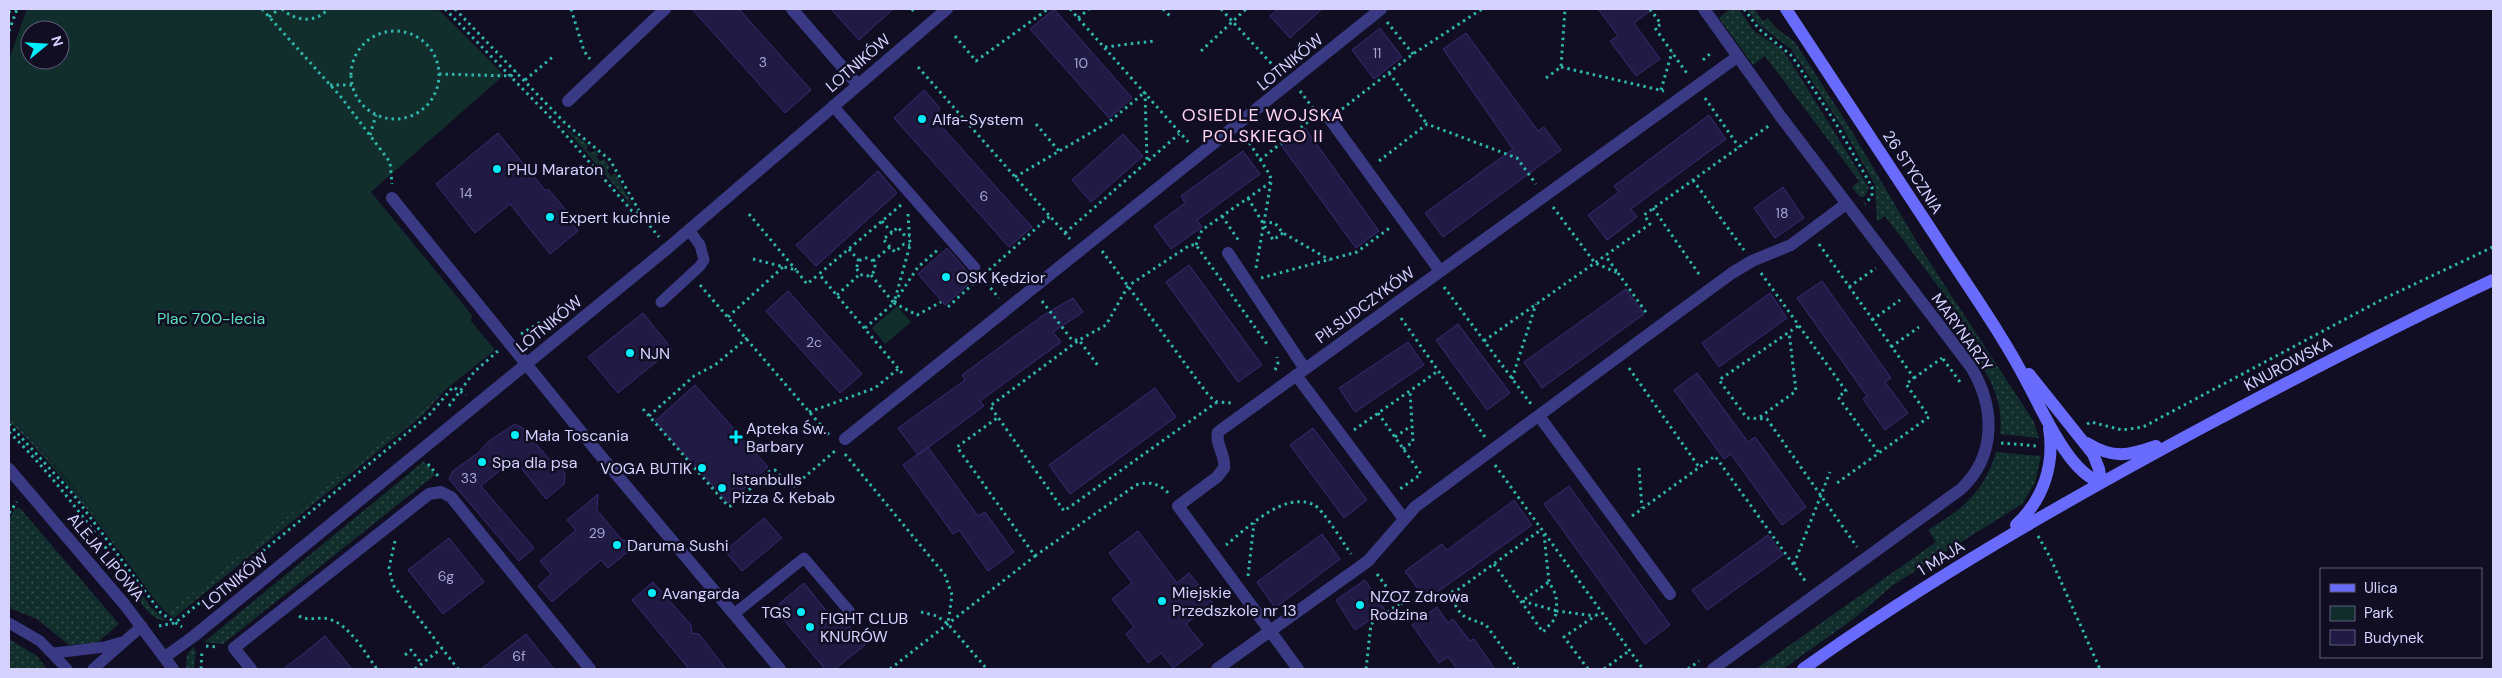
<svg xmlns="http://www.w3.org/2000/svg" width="2502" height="678" font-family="'DM Sans',sans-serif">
<defs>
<pattern id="grass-dots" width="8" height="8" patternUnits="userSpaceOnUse" patternTransform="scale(1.25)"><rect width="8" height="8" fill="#112e2c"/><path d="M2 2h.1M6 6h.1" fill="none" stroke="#334b4c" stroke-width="1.8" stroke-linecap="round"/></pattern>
</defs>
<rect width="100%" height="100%" fill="#110e24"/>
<path fill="url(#grass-dots)" d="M1730 9H1739L1753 30 1782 50 1789 59 1869 188 1864 197H1860L1852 187 1859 181 1765 56 1753 65 1719 18Z
M1747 9H1754L1763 21 1768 18 1776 28 1795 42 1851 130 1921 249 2034 422 2039 438 2000 434C2006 385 1971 351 1942 315L1953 306 1885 216 1877 222 1875 185 1844 130 1791 49 1758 24Z
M565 128 588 145 586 150 592 153 595 150 599 154 596 157 600 161 604 159 610 167 607 171 611 176 615 173 633 207Z
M444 391 425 413 174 618 167 613Z
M9 417C50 457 85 501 119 547L117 548 114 545C82 501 48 459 9 421Z
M1996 452 2041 456 2035 483 2022 504 1893 585 1856 617 1783 669H1756L1936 542 1928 530C1963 509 1984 492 1996 452Z
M424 461 435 475 223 644 204 642Z
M20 508 119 624 97 643 69 645 37 619 9 608V519L15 509Z
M129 575 151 607 166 621C146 619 134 593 129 575Z
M9 639 37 656 47 669H9Z
M193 647 196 652 194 669H186L187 655Z"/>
<path fill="#112e2c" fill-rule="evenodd" d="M27 9H438L504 75 371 192 472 315 471 321 495 350 167 613 157 603 117 548 119 547C85 500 50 456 9 417V59ZM30 30H60V60H30Z
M897 306 911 322 885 344 872 328Z"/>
<path fill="#211a45" stroke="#372c71" d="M692 9H739L811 90 785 113Z
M831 9H893L859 40Z
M1054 9 1132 98 1109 118 1030 29Z
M1278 9H1322L1290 38 1270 16Z
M1598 9H1653L1634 23 1660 59 1636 76 1610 41 1618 36Z
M1380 28 1402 57 1374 79 1352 50Z
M1466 33 1538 131 1544 127 1561 150 1443 237 1425 213 1513 149 1443 49Z
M924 90 940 108 935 119 1032 227 1009 247 894 118Z
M1709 115 1726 139 1631 209 1637 217 1607 240 1588 215 1619 192 1614 186Z
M1305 128 1379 231 1356 248 1281 145Z
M498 133 546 191 548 189 566 210 564 212 578 231 550 254 510 204 475 233 436 184Z
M1123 134 1143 156 1091 202 1072 180Z
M1243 151 1260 174 1197 220 1202 227 1171 249 1154 226 1185 203 1181 196Z
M878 171 897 193 816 266 796 245Z
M1783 187 1804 218 1775 238 1754 208Z
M947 248 974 279 945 305 918 274Z
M1189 265 1262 365 1238 382 1166 282Z
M1822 281 1891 378 1885 382 1908 413 1885 430 1863 399 1867 396 1797 298Z
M1626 289 1644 314 1542 388 1524 362Z
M788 291 862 374 840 393 766 311Z
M1770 293 1787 318 1719 367 1702 343Z
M1073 298 1083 312 1053 332 1061 342 980 401 984 406 918 455 898 428 965 380 962 375 1042 316Z
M643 313 672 349 618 393 588 357Z
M1458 324 1510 393 1487 410 1436 340Z
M1408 342 1424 365 1355 412 1339 388Z
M1697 373 1748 442 1755 437 1806 507 1782 525 1731 454 1724 459 1674 390Z
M695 385 768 467 728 503 655 421Z
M1155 388 1176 417 1070 494 1049 465Z
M515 424 523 428 554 465 557 463 565 473 564 484 546 499 514 459 481 486 534 548 519 561 449 479 453 471 478 453 489 441Z
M1313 428 1367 500 1344 518 1290 445Z
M928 447 978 516 985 512 1014 552 988 571 959 530 953 534 903 465Z
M1569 486 1670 625 1645 644 1544 504Z
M598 494 597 510 621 539 636 545 608 568 601 560 552 602 538 586 551 574 540 561 576 530 567 520Z
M1514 500 1532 525 1426 600 1405 571 1442 544 1447 550Z
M764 518 782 538 742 571 725 551Z
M1138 531 1177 583 1189 573 1213 603 1186 624 1203 645 1173 668 1161 653 1148 663 1126 634 1134 627 1112 599 1132 583 1109 553Z
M1322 534 1340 559 1275 608 1257 582Z
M1768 535 1783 555 1707 610 1692 590Z
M449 538 484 582 443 614 408 570Z
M1365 580 1385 610 1355 630 1336 600Z
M653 582 691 625 692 633 699 634 726 669H689L632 600Z
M804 583 831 617 837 612 865 645 835 669H825L774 608Z
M1437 607 1448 623 1453 619 1470 641 1474 639 1495 669H1457L1448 657 1439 663 1412 625Z
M526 634 554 669H481Z
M325 636 352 669H283L303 654Z"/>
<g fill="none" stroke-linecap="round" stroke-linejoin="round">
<path stroke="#2fb6a8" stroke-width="3" stroke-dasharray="2.5 4" stroke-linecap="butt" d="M262 9 341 97 390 162 392 184
M282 9C295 21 315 24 328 9
M445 9 551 118 632 211 641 215 659 237
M455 9 565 123 610 160 641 214
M571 9 584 51 590 59
M912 9 915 13
M1070 9 1190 144
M1163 9 1171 17
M1221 9 1280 73
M1650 9 1661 24 1655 28 1688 75
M1744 9 1759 29 1792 56 1835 122 1872 187V196L1865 204
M9 13 10 9
M269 17 279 9
M1078 18 1089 9
M1387 22 1413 54
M9 31 17 9
M351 75a44 44 0 1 1 88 0a44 44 0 1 1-88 0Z
M955 36 976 61 1048 9
M1105 47 1154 41
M1201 51 1246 9
M1703 60 1712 52
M918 67 1070 239
M1561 67 1664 91
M1389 73 1427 124
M439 74 511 76 516 71
M1546 78 1561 67 1565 9
M525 80 555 55
M330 85H352
M1661 90 1672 52
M1300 91 1316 112
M1145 92 1147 161
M1705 98 1739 147
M1342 109 1413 54 1482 9
M1036 124 1059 151
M370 135 376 115
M1260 160 1314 117
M1379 161 1427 124 1517 158 1536 184
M1015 177 1109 122 1145 92
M1693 180 1744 250
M1248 198 1273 240 1283 233
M901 205 819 274 902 373
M1553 207 1595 263 1618 273 1605 255
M1653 208 1701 277
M749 214 796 270
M908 214 910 245 894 303 917 315 941 302
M1222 216 1239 241
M882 221 892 233 898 227 905 236H910
M1263 222 1275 223 1283 233 1330 260
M1065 233 1179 134
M1819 244 1914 378 1906 384 1929 417 1837 483
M1196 245 1202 230 1271 182 1270 175 1245 136
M890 247 883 239 892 233
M849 249 859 261
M1102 251 1209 396 1217 402 1231 403
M857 267a9 9 0 1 1 18 0a9 9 0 1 1-18 0Z
M753 259 796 270 807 284 819 274
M873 261 890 247 895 252 904 244 910 245
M1256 268 1271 182
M989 270 1050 216
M1618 273 1648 315
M1761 273 1846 391 1838 397 1879 453
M871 275 893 302
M982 278 999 298
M1261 278 1357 252 1391 227
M700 285 830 436
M1444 287 1531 404
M1849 287 1876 268
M837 295 860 274
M1042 301 1072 340H1079L1099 367
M948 307 975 282
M728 317 783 267
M1401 318 1485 437
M1872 320 1900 300
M1798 326 1719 380 1747 418 1767 419 1857 547
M865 328 894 303 918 267 940 248
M521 334 582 297
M1484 341 1650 224 1644 215 1770 125
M1891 347 1919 327
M1943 359 1960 382
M1629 368 1699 467
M1275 370 1278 364 1277 357
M1914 378 1942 358
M1512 379 1536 304
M1217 402 1064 511 990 406 1079 340 1106 325 1128 286 1190 245H1196L1267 344
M449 406 474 372 498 351
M643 409 728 506H731L770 471 775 470 788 485 794 486 835 451
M809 412 875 388 898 369
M1378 413 1421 474 1400 489
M649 416 694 376 715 365 747 338
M1760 417 1796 391 1789 332
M9 424 73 494 161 613 182 627
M2087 424 2091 422 2122 430 2143 427 2383 299 2493 247
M1354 430 1438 371
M9 432C53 475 89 524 124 573L128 584
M1395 437 1411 426
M2001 443 2037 446
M1403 449 1413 442 1410 391
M845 454 945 575 952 595 948 624
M428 464 438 476
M1495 465 1643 669
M1639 468 1642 508
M9 513 17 502
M1632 516 1715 456 1806 582
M1544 534 1549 582 1556 595 1557 611 1595 616
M2038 536 2050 557 2100 669
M395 541 389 568 393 585 458 669
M1226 545C1246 529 1285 490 1314 505 1323 509 1344 544 1351 554
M1035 556 1136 485C1149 481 1160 483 1170 495
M1494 564 1543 632 1554 620 1557 611 1522 601 1549 582
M1794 564 1830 472
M1377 574 1399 604 1448 594 1459 589 1542 529
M1248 576 1254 523
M1448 594 1459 611 1465 617 1486 625 1518 669
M921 612 937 616 948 624 987 669
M299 616C309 622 319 616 329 619 350 625 365 653 377 669
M159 626 175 623 429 415 453 387 466 395
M206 646 219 647
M405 655 411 650 422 664
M201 669 202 650
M415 669 442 648
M890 669 1035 556 957 447 997 418
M1366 669 1371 624 1399 604
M1588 669 1564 637 1601 612
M1604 669 1629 651
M1688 669 1699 661"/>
<path stroke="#393a83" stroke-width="11" d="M833 106 975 268
M661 302 700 266 704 260 700 245 689 230
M734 614 804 558 850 612
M9 623 40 641 67 669
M54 653 105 647 122 642
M93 669 142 626"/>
<path stroke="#393a83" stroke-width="12" d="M792 9 858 85
M1704 9 1781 117 1971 367C1995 407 1997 455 1961 489L1713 669
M568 101 665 9
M1329 118 1440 271
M392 198 595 449 780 669
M1228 253 1305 369
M1296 375 1404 519
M1539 416 1670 594
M845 439 1381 9
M9 469 125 605 173 669
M165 657 194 636 668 248 947 9
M251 669 234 648 429 494 441 492 451 497 590 669
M1217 669 1368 561 1415 507 1657 328 1732 273 1752 261 1791 245 1846 204
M1298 669 1178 506 1217 477 1224 468C1226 455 1215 445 1218 432L1737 57"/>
<path stroke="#696bff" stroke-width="12" d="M1786 9C1836 85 1886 161 1936 237 1968 287 2003 335 2030 388 2044 414 2071 475 2101 482
M2029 374 2093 454 2099 469 2101 482
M2087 443C2113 459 2128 456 2156 446
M2016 525C2043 500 2055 465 2049 428
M1803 669C1932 577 2069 499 2209 424 2303 374 2397 325 2493 280"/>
</g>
<g fill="#00eefc" stroke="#110e24" stroke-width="2">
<circle cx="922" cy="119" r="5"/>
<circle cx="497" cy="169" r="5"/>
<circle cx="550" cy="217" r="5"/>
<circle cx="946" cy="277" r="5"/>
<circle cx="630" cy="353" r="5"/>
<circle cx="515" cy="435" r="5"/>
<path d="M733.5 429.5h5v5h5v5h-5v5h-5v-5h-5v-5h5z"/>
<circle cx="482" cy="462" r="5"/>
<circle cx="702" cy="468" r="5"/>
<circle cx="722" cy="488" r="5"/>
<circle cx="617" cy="545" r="5"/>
<circle cx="652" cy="593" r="5"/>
<circle cx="1162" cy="601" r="5"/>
<circle cx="1360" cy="605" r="5"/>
<circle cx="801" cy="612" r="5"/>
<circle cx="810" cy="627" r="5"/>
</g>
<g text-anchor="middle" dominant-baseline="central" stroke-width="5" stroke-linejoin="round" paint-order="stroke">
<g font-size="14" fill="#a8a4d0">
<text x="1377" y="53">11</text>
<text x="763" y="62">3</text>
<text x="1081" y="63">10</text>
<text x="466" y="193">14</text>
<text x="984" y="196">6</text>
<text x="1782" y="213">18</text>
<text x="814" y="342">2c</text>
<text x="469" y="478">33</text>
<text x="597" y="533">29</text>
<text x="446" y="576">6g</text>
<text x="519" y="656">6f</text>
</g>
<g font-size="16" fill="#d5d2ff" stroke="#110e24">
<text transform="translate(1290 62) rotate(-39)">LOTNIKÓW</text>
<text transform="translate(858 63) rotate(-41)">LOTNIKÓW</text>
<text transform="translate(1913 172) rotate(57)">26 STYCZNIA</text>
<text transform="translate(1365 305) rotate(-36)">PIŁSUDCZYKÓW</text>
<text transform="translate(549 324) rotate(-39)">LOTNIKÓW</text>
<text transform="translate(1962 332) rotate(54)">MARYNARZY</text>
<text transform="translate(2288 364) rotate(-28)">KNUROWSKA</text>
<text transform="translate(106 557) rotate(50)">ALEJA LIPOWA</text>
<text transform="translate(1941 558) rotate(-32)">1 MAJA</text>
<text transform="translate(235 581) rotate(-39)">LOTNIKÓW</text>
</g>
<g font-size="16" fill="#d5d2ff" stroke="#110e24" text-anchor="start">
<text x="932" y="119">Alfa-System</text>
<text x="507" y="169">PHU Maraton</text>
<text x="560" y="217">Expert kuchnie</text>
<text x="956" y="277">OSK Kędzior</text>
<text x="640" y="353">NJN</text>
<text x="746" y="428">Apteka Św.<tspan x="746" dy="18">Barbary</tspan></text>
<text x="525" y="435">Mała Toscania</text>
<text x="492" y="462">Spa dla psa</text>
<text x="692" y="468" text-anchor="end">VOGA BUTIK</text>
<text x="732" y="479">Istanbulls<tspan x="732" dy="18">Pizza &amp; Kebab</tspan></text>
<text x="627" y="545">Daruma Sushi</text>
<text x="1172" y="592">Miejskie<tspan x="1172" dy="18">Przedszkole nr 13</tspan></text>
<text x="662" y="593">Avangarda</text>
<text x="1370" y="596">NZOZ Zdrowa<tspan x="1370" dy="18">Rodzina</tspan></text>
<text x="791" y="612" text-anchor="end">TGS</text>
<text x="820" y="618">FIGHT CLUB<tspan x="820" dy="18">KNURÓW</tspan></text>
</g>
<g font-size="16" fill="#5ddfb9" stroke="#110e24">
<text x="211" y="318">Plac 700-lecia</text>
</g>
<g font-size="18" letter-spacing="1" fill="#ffd4f1" stroke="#110e24">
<text x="1263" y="115">OSIEDLE WOJSKA<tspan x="1263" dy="21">POLSKIEGO II</tspan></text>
</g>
</g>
<rect width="2502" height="678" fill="none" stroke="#d5d2ff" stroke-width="20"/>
<rect x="2320" y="568" width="162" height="90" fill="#110e24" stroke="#5f5c7c"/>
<rect x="2330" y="584" width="25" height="8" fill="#696bff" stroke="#5f5c7c"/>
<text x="2364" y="593" font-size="15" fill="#d5d2ff">Ulica</text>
<rect x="2330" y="606" width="25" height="15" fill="#112e2c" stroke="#5f5c7c"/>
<text x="2364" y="618" font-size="15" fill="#d5d2ff">Park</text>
<rect x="2330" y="630" width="25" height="15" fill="#211a45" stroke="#5f5c7c"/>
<text x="2364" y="643" font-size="15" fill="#d5d2ff">Budynek</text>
<g transform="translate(45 45) rotate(72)"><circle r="24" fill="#110e24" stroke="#5f5c7c"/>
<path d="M0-4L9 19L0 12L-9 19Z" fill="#00eefc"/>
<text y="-8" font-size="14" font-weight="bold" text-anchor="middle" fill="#d5d2ff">N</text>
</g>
</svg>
